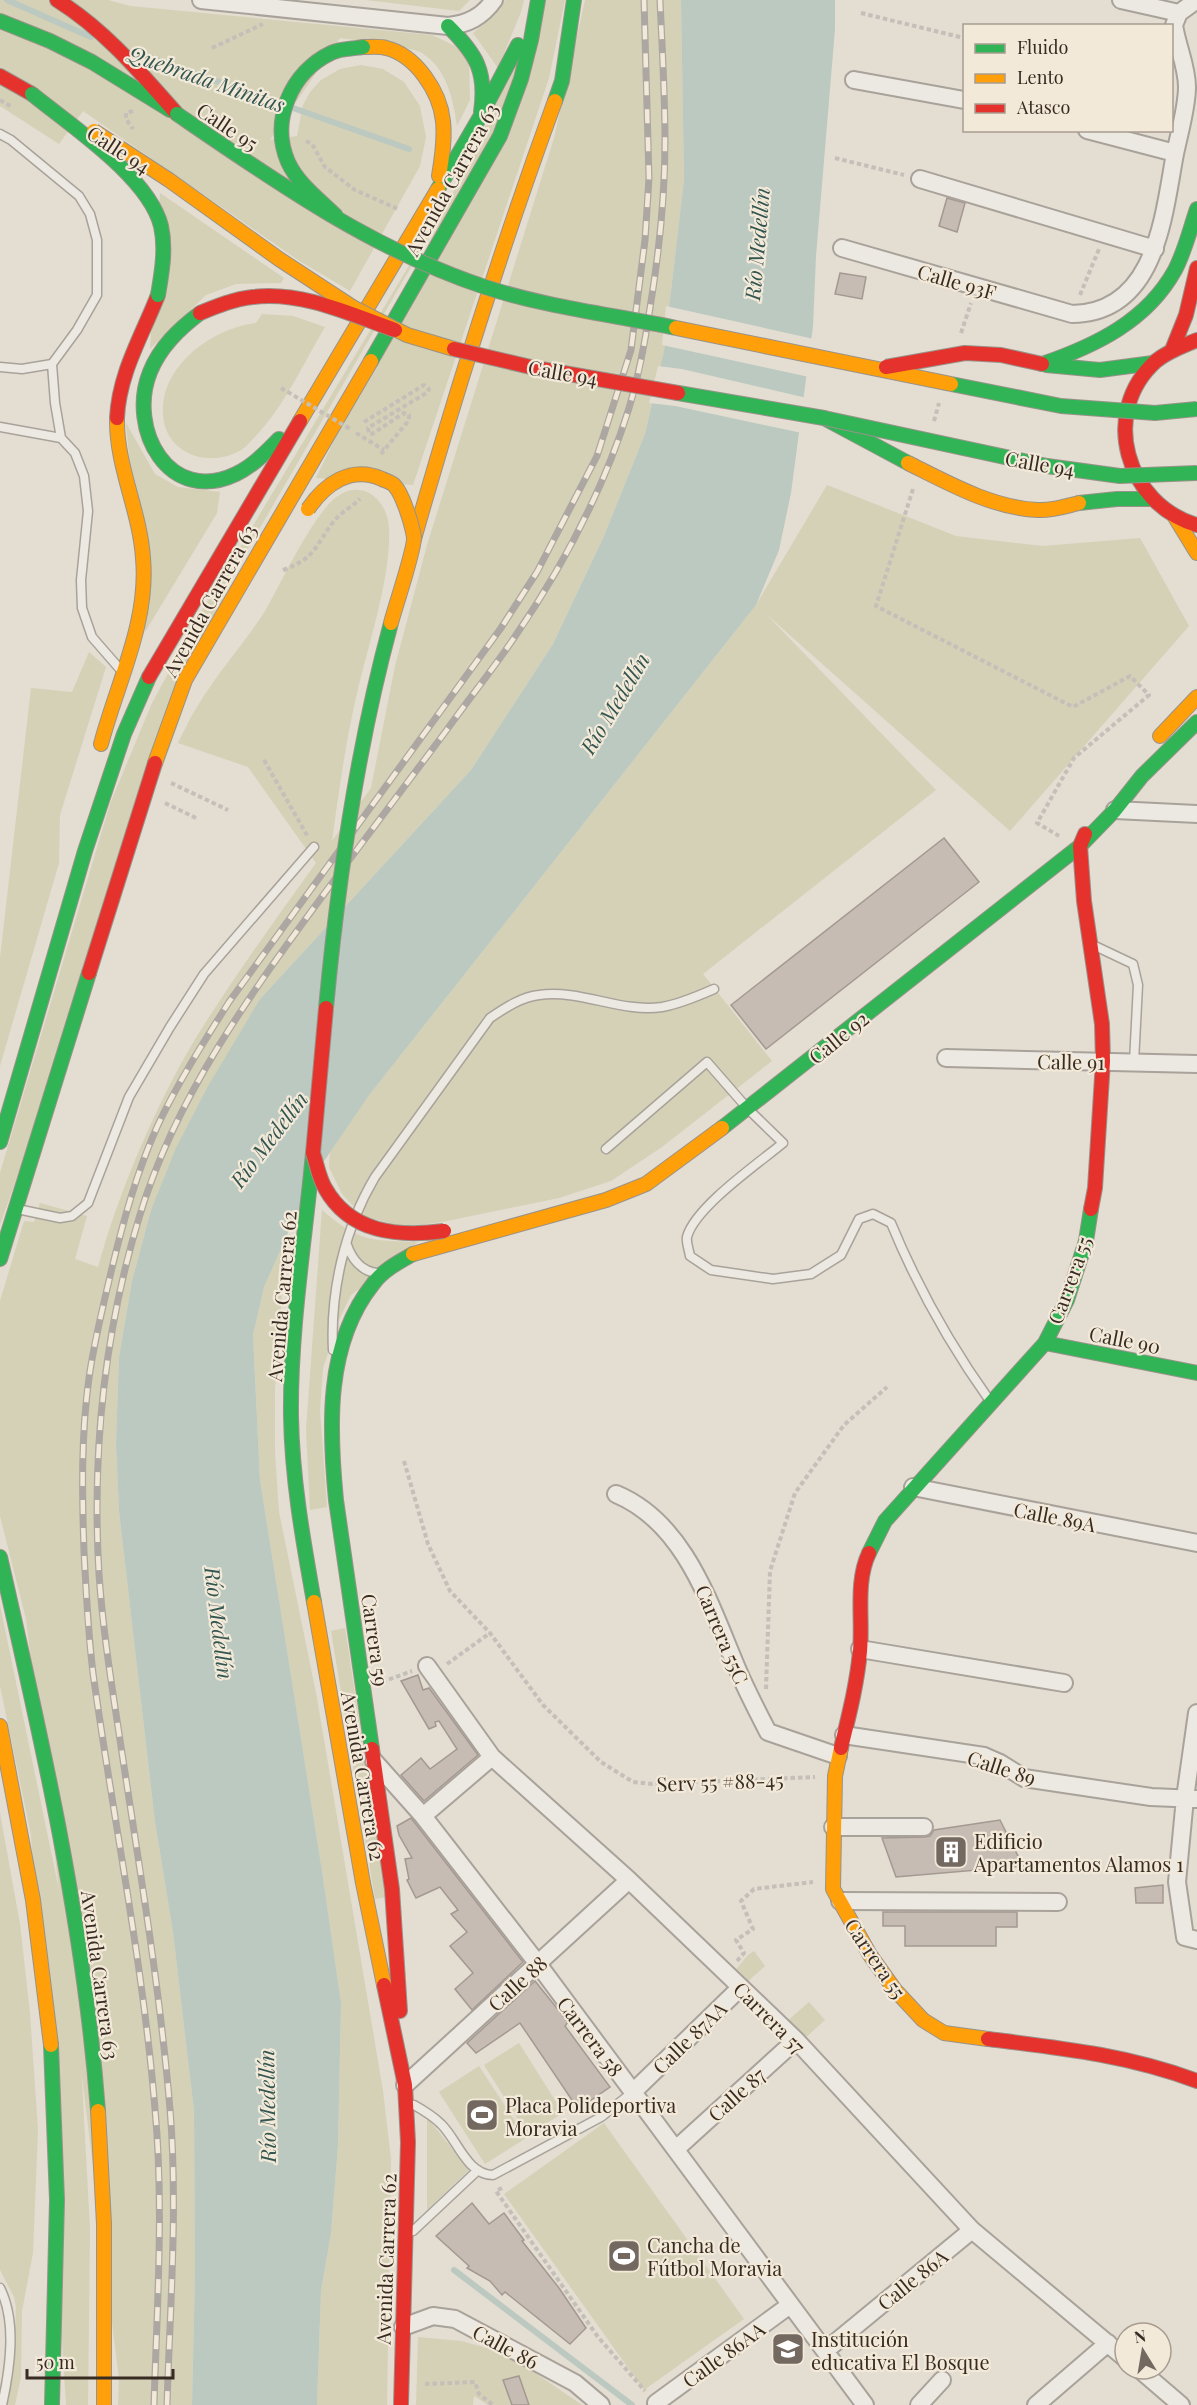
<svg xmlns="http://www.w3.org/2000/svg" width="1197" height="2405" font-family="'Playfair Display',serif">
<rect width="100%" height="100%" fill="#e3ddd2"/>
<path fill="#d4d1b6" d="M0 0H108L130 6 432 35 455 46 469 61 470 100 457 126C453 99 447 69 422 53 413 47 355 40 340 38L270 140 297 136 303 105 310 92 321 80 340 69 361 65 383 69 404 82 420 106 426 137 420 166 350 291 298 260 83 111 59 144 0 106Z
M366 0H470L459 11Z
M505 0H524L521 12 498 68 473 33 493 17Z
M546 0H565L549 78 413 485 316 478Z
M585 0H681L684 180 664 351 645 434 604 536 553 644 471 770 260 999 151 1210 132 1281 119 1357 116 1443 119 1511 155 1822 173 1932 194 2111 195 2271 192 2405H118L119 2379 26 1619 0 1516V1301L24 1221 34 1222 40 1203 87 1216 75 1259 98 1267C119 1191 156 1104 197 1036 234 977 275 920 316 863L248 767 178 743C184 731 190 718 197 707 217 673 244 644 265 611 283 580 309 522 334 499 361 476 388 499 389 529 391 577 369 642 358 689 346 739 339 790 332 841L371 788 395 666 427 545 554 138Z
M491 129 228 583 0 1225V1173L110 804 152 703 203 609Z
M160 193 284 278 281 283 236 284 206 295 150 349Z
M262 314 293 316 325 327C303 364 284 407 254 438 250 442 245 448 241 450 209 469 164 454 163 413 161 365 213 328 256 323Z
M126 423 155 474 178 487 220 492 217 513 145 632Z
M827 485 956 536 1043 546 1140 538 1189 626 1010 831 765 613 936 790 703 974 772 1061 662 1147 611 1181 559 1198 442 1222 404 1227 363 1216 342 1194 329 1167 330 1152 370 1094 756 605Z
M89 652 106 667 60 815 59 863 0 1066V958L31 688 72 692Z
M322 1210C360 1243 370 1240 418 1242L351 1295 339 1320 323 1368 320 1411 327 1507 310 1510 306 1430Z
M286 1235 275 1389V1453L279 1512 317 1698 383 2091 391 2159 387 2405H317L321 2291 331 2233 338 2146 341 2003 322 1871 260 1480 253 1335 264 1287Z
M0 1605 59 1890 80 2045 90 2229 88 2405H66L31 1835 0 1686Z
M345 1628 386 1897 375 1899 331 1631Z
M0 1813 20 1924 30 2013 38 2130 33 2253 22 2311 21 2377 15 2405H7L13 2376 16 2307 14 2297 0 2270Z
M754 1951 765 1966 745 1984 733 1973 748 1955Z
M809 2002 825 2020 803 2040 786 2022Z
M519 2043 563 2113 528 2135 484 2065Z
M479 2066 526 2138 485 2164 439 2092Z
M427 2117 469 2170 427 2210Z
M604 2123 744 2319 644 2390 504 2194Z
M418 2337 461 2341 506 2353 582 2405H488L474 2396 473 2405H416Z"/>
<path fill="#bbc9c0" d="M681 0H835V29L816 256 813 326 791 493 779 550 756 605 370 1094 320 1167 290 1228 264 1287 253 1335 260 1480 322 1871 341 2003 338 2146 331 2233 321 2291 317 2405H192L195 2271 194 2111 173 1932 155 1822 119 1511 116 1443 119 1357 132 1281 151 1210 176 1148 207 1088 260 999 471 770 553 644 604 536 645 434 664 351 684 180Z"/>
<path fill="#e3ddd2" d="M666 306 814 339 809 377 662 345Z
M658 366 682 369 807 398 802 433 675 406 649 403Z"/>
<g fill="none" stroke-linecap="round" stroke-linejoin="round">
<path stroke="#bbc9c0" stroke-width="6" d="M7 0 91 37
M135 52 278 103
M293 108 409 149
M454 2270 632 2405"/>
</g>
<path fill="#c7bcb3" stroke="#a49991" stroke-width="1.5" d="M947 198 965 203 957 232 939 226Z
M840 273 866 277 862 299 835 294Z
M944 838 979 882 766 1049 731 1005Z
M418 1675 423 1690 429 1688 478 1755 424 1801 401 1775 421 1758 430 1769 457 1749 439 1721 435 1722 436 1726 429 1729 401 1681Z
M411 1818 523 1962 472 2010 455 1989 473 1973 450 1946 467 1932 451 1914 458 1910 440 1887 416 1898 407 1880 409 1879 405 1859 412 1858 399 1835 397 1826Z
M1000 1820 1023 1866 896 1877 882 1838 925 1837 930 1836 934 1830Z
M1163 1885V1903H1136L1135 1888Z
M883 1912H1017V1927H996V1946H905V1926H883Z
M535 1981 568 2022 565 2026 610 2087 578 2109 520 2023 476 2053 467 2043Z
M472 2203 489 2224 504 2213 524 2240 522 2241 559 2288 586 2328 570 2344 505 2292 502 2295 490 2281 467 2268 469 2266 436 2236Z
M519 2376 529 2405H512L503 2380Z"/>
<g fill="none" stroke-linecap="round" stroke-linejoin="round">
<defs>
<path id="lane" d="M0 134 11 140 79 196 90 214 97 240V295L77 330 52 364 55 403 61 438
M0 367 22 369 52 364
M0 427 61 438 75 453 84 476 88 511 81 580 82 608 92 637 119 668
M1095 946 1133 964 1138 985 1134 1062
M606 1149 707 1062 748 1109 783 1143C759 1163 695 1207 687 1237 686 1242 689 1250 690 1256L711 1270 773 1279 811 1274 841 1255 859 1219 873 1214 891 1223C917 1286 950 1345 990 1401
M22 1210 60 1218 72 1216 88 1203 129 1097 170 1027 204 974 314 847
M347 1245C352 1259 361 1271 377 1273
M333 1350C330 1291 345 1227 375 1177L490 1018C505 1008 521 997 539 995 581 989 620 1013 662 1007 680 1004 698 996 714 989
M414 2105C423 2110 433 2116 441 2124 457 2139 467 2175 493 2175L601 2117 633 2092
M413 2231 478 2170
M0 2288C17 2322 10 2369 2 2405"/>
<path id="street" d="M201 0 448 26C468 24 482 17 494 0
M1121 0 1179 13
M854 80 964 100
M1087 130 1175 153
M920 179 1155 249
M842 248 1072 314C1154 313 1163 221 1174 159 1178 137 1187 109 1187 87 1187 66 1177 46 1174 25L1179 13 1197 0
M1115 810 1197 814
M946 1058 1197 1064
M913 1487 1197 1543
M616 1494C683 1522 708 1599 734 1661 744 1686 756 1709 768 1732L838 1756
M860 1649 1064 1683
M427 1666 492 1757 629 1880 796 2040 972 2230 1125 2358
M1197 1713 1185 1798 1177 1882 1185 1937 1197 1940
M844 1735 984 1756 1000 1763 1024 1778 1151 1797 1197 1799
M374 1761 423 1816 538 1964 865 2405
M423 1816 492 1757
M833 1827H924
M840 1901 1058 1902
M405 2085 629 1880
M633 2092 741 1987
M676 2149 796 2040
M403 2327 433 2316 455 2319 575 2383 601 2405
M825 2351 972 2230
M1139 2369 1181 2405
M656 2403 790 2305
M919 2405 942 2380
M1036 2405 1108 2343"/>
<path id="fast" d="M0 21 50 41 92 62 170 110
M448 26C476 54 487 71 481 112
M555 101 562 81 574 0
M438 189 480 117 518 45
M200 313C179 329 160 347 150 372 127 429 169 506 236 474 253 466 266 452 279 439
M371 361 500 136 521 79 531 40 538 0
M1042 364C1095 346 1147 321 1175 270 1185 251 1190 229 1197 209
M1046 365 1100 370 1153 363
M678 393 824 418 908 463
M1079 503 1117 499H1151
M722 1128 1080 846 1115 810 1142 776 1197 722
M0 1142 85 851 124 734 149 677
M313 1153C305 1240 290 1329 291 1416 292 1479 303 1540 314 1602
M0 1259 89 973
M1045 1343 1197 1373
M869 1553 885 1521 1045 1343 1067 1300 1086 1241 1091 1209
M0 1557C42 1740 84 1924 98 2111
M372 1749 336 1500C329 1428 325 1344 373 1284 383 1270 399 1262 413 1254
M51 2045 57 2200 52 2405"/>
<path id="slow" d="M363 47C370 47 379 46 386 48 416 55 440 92 443 121 445 139 442 158 439 176
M300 421 438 189
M1175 517 1197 553
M414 539C456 391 502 246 555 101
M1160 736 1197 697
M101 744C117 683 149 622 143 558 140 511 116 466 117 418
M155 763 185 680 371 361
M413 1254 606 1200 646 1184 722 1128
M314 1602 363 1883 384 1985
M0 1726 33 1900 51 2045
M841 1748 835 1776 833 1889 870 1955 895 1990 923 2020 944 2033 988 2039
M98 2111 104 2224V2405"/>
<path id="jam" d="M57 0C105 30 140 72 177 114
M0 76 32 94
M1197 340C1183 346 1168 351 1156 361 1099 412 1126 505 1197 525
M1172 350 1186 315 1197 268
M117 418C119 373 142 336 158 295
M149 677 300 421
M1085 834 1080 846 1084 901 1102 1024 1103 1061 1095 1188 1091 1209
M89 973 155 763
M841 1748C849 1715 857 1684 860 1651 863 1619 855 1582 869 1553
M372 1749 392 1889 400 2011
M384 1985 405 2085 408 2142 401 2405
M988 2039C1061 2048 1127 2055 1197 2081"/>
</defs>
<use href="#lane" stroke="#a9a29a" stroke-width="11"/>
<use href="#street" stroke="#a9a29a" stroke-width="20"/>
<use href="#fast" stroke="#99928a" stroke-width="16"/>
<use href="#slow" stroke="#99928a" stroke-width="16"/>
<use href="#jam" stroke="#99928a" stroke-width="16"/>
<path stroke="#c4bfb9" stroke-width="4" stroke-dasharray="4.5 3" stroke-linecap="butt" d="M861 13 964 38
M212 48 263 24
M133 111 126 113V119L133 129
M306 141 312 144 325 167 355 190 398 209
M835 158 904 175
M1080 295 1099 249
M961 333 971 303
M934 421 939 403
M364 422 424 385 429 389 428 392 368 428 369 434H372L404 413 409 415V420L381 454
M356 433 384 450
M913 489 876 606 1073 707 1130 676 1149 695 1074 758 1037 823 1059 836
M283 570C316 558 315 546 334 521 341 512 352 507 360 499
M264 760 308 837
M171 783 228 810
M165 803 196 818
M404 1461 428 1544 450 1591 490 1633 543 1705 601 1762 633 1782 652 1784 815 1777
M447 1664 490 1633
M382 1682 412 1671
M766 1689 770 1571 795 1493 844 1425 887 1387
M737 1961 744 1953 736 1940 753 1929 741 1901 754 1889 813 1882
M502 2188 496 2191 598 2337 645 2391
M425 2384 475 2382 479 2394 493 2405"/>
<use href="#lane" stroke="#ece9e2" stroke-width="8"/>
<use href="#street" stroke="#ece9e2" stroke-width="16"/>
<use href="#fast" stroke="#30b455" stroke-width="14"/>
<use href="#slow" stroke="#ff9f0a" stroke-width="14"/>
<use href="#jam" stroke="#e5322d" stroke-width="14"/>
<defs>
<path id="rail" d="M154 2405C157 2307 164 2207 155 2109 143 1963 113 1818 93 1673 88 1632 86 1591 84 1551 82 1493 81 1435 89 1378 94 1342 103 1307 111 1272 123 1222 136 1174 157 1127 177 1084 203 1043 229 1002L501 628 537 572 597 456 631 350 645 240 649 178 644 0
M167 2405C170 2307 178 2207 170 2109 160 1990 140 1871 122 1753 113 1693 103 1634 99 1574 92 1455 104 1333 139 1218 177 1090 260 981 338 875 374 827 410 779 446 731 468 700 493 669 514 638 562 568 604 489 629 408 639 375 645 342 650 308 659 253 665 197 665 141 665 94 662 47 660 0"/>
</defs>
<use href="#rail" stroke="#aca7a2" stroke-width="7"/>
<use href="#rail" stroke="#f3e9d9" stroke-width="4.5" stroke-dasharray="14" stroke-linecap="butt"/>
<defs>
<path id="fast-bridge" d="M32 94C70 125 149 177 161 226 166 248 162 272 158 295
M177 114C273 180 373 250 485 287 546 307 614 315 676 328
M337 217C320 200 298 184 288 162 270 121 291 72 331 53 341 48 353 49 363 47
M951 384 1061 406 1155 413 1197 409
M824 418 1047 466 1120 476 1197 473
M326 1008C338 879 357 748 391 623"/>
<path id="slow-bridge" d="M94 131 169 180 279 259 354 308 407 335 454 349
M676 328 951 384
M908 463C948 483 992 508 1038 510 1052 511 1066 506 1079 503
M308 509C325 484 351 465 382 479 386 481 391 482 394 485 403 494 412 525 414 537 415 549 395 607 391 623"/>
<path id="jam-bridge" d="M200 313C217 306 234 299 253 297 302 291 350 314 395 330
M454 349 535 368 678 393
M886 367 965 353 1001 355 1042 364
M313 1153C317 1165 319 1178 325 1188 350 1233 398 1237 444 1231
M313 1153 326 1008"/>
</defs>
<use href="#fast-bridge" stroke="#99928a" stroke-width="16" stroke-linecap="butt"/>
<use href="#slow-bridge" stroke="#99928a" stroke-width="16" stroke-linecap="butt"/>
<use href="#jam-bridge" stroke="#99928a" stroke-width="16" stroke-linecap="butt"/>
<path stroke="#c4bfb9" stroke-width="4" stroke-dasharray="4.5 3" stroke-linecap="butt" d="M0 100 12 107
M281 388 352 430"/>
<use href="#fast-bridge" stroke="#30b455" stroke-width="14"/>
<use href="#slow-bridge" stroke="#ff9f0a" stroke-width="14"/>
<use href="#jam-bridge" stroke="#e5322d" stroke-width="14"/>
</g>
<defs>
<symbol id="building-square" viewBox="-11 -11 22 22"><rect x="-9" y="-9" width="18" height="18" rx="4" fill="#746960" stroke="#f3e9d9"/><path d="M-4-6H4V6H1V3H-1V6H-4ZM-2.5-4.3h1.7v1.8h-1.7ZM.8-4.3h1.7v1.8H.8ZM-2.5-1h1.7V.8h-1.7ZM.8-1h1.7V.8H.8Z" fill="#fff"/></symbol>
<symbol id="stadium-square" viewBox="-11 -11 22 22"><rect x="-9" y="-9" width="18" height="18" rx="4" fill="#746960" stroke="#f3e9d9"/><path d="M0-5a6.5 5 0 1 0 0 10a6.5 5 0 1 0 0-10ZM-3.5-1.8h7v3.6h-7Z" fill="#fff"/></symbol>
<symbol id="school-square" viewBox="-11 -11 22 22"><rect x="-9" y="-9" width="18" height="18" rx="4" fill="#746960" stroke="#f3e9d9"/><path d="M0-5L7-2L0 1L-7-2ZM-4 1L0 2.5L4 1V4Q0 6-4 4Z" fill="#fff"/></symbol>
</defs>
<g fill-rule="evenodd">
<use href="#building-square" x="932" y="1833" width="38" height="38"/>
<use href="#stadium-square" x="463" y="2096" width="38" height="38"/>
<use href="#stadium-square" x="605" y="2237" width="38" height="38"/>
<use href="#school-square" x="769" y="2330" width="38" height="38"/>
</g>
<g text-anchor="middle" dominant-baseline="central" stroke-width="4.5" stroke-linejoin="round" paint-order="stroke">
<g font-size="20" fill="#382b22" stroke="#f3e9d9">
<text transform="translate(228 126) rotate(34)">Calle 95</text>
<text transform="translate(119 149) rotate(33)">Calle 94</text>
<text transform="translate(451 179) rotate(-61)">Avenida Carrera 63</text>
<text transform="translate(957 281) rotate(16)">Calle 93F</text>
<text transform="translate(563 372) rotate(10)">Calle 94</text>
<text transform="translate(1040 463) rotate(10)">Calle 94</text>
<text transform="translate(209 600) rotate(-61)">Avenida Carrera 63</text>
<text transform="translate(838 1037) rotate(-39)">Calle 92</text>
<text transform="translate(1071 1061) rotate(1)">Calle 91</text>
<text transform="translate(1069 1280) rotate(-70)">Carrera 55</text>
<text transform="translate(281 1296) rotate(-85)">Avenida Carrera 62</text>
<text transform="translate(1125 1339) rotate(11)">Calle 90</text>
<text transform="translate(1055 1516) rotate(11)">Calle 89A</text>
<text transform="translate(723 1634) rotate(67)">Carrera 55C</text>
<text transform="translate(376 1640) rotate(82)">Carrera 59</text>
<text transform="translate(1002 1767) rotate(18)">Calle 89</text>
<text transform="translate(364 1776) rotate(80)">Avenida Carrera 62</text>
<text transform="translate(720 1781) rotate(-2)">Serv 55 #88-45</text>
<text transform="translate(876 1958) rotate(56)">Carrera 55</text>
<text transform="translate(101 1975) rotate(82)">Avenida Carrera 63</text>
<text transform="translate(517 1983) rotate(-42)">Calle 88</text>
<text transform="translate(770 2017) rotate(45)">Carrera 57</text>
<text transform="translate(591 2036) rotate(53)">Carrera 58</text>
<text transform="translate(689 2037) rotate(-44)">Calle 87AA</text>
<text transform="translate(736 2094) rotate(-42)">Calle 87</text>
<text transform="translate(385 2259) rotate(-88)">Avenida Carrera 62</text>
<text transform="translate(912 2279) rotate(-39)">Calle 86A</text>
<text transform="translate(506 2346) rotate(28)">Calle 86</text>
<text transform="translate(723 2354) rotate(-36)">Calle 86AA</text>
</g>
<g font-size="20" fill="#382b22" stroke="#f3e9d9" text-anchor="start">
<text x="974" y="1840">Edificio<tspan x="974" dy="23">Apartamentos Alamos 1</tspan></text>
<text x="505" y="2104">Placa Polideportiva<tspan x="505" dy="23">Moravia</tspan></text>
<text x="647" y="2244">Cancha de<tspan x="647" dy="23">Fútbol Moravia</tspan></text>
<text x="811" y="2338">Institución<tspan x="811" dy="23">educativa El Bosque</tspan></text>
</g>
<g font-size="21" font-style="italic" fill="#335651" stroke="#f3e9d9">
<text transform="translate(207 78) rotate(19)">Quebrada Minitas</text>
<text transform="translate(756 244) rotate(-85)">Río Medellín</text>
<text transform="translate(614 703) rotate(-59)">Río Medellín</text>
<text transform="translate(268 1139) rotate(-53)">Río Medellín</text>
<text transform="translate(220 1623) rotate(83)">Río Medellín</text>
<text transform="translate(266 2106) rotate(-91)">Río Medellín</text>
</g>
</g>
<rect x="963" y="24" width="210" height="108" fill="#f3e9d9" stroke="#a89d90" stroke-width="1.5"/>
<rect x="975" y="44" width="30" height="9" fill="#30b455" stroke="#a89d90" stroke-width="1.5"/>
<text x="1017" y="54" font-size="18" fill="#382b22">Fluido</text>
<rect x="975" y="74" width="30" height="9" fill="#ff9f0a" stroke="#a89d90" stroke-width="1.5"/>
<text x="1017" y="84" font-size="18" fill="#382b22">Lento</text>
<rect x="975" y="104" width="30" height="9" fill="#e5322d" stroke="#a89d90" stroke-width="1.5"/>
<text x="1017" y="114" font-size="18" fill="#382b22">Atasco</text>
<g transform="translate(1143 2351) rotate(349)"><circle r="28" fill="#f3e9d9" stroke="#a89d90" stroke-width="1.5"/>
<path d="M0-4.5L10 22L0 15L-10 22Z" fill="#746960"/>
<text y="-9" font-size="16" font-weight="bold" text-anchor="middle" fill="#382b22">N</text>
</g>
<path d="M27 2369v9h146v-9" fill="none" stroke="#382b22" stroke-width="3"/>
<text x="36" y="2369" font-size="18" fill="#382b22" stroke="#f3e9d9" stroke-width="4.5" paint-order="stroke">50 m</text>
</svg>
